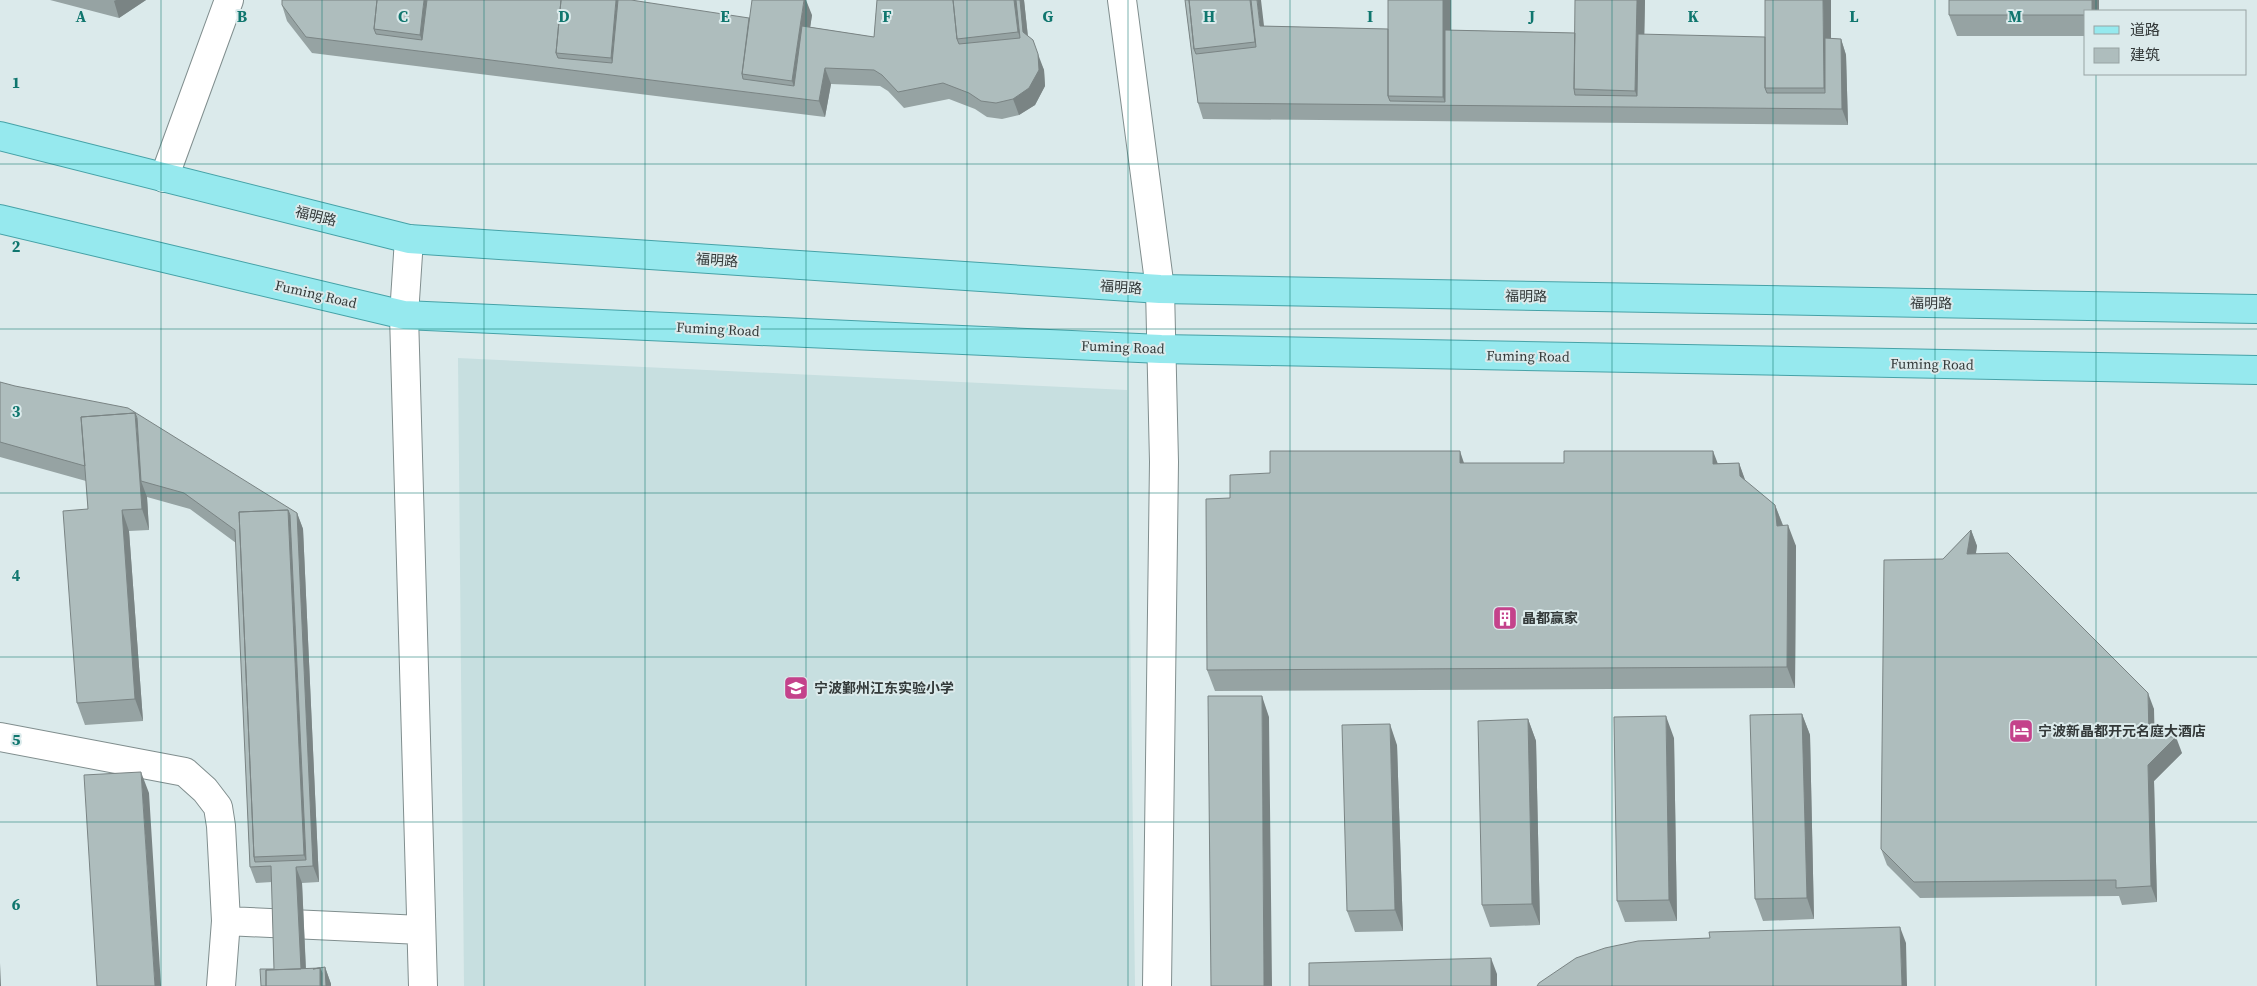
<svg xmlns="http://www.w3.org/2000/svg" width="2257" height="986" font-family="'Source Serif 4','Noto Sans SC',serif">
<rect width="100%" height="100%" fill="#dbeaeb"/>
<path fill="#c7dfe0" d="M458 358 1127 390 1135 986H464Z"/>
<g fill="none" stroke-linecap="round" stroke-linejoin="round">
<defs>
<path id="minor" d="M1122 0 1160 289 1164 462 1157 986
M164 178 229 0
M409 239 404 315 423 986
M0 737 185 772 205 790 218 807 221 826 226 921 221 986
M226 921 421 930"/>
<path id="major" d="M0 136 409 239 1160 289 2257 309
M0 219 404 315 1161 349 2257 370"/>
</defs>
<use href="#minor" stroke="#808e8e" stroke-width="30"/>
<use href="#major" stroke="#46a2a7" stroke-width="30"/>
<use href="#minor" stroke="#fff" stroke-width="28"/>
<use href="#major" stroke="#96e9ee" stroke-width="28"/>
</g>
<path fill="#96a3a3" d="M50 0H146L119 18Z
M877 0H1024L1028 36 1044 70 1045 86 1035 105 1019 115 1002 119 987 117 975 109 949 99 904 108 888 91 880 86 831 84 825 117 312 53 287 21 282 5 749 18 812 15 810 27 874 37Z
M1185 0 1264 26 1388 29V0H1451V30L1575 33 1645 0 1644 35 1841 39 1846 55 1848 125 1203 119 1198 103Z
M2099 0V11H2086V36H1957L1949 15Z
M0 382 297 513 303 529 319 882 302 883 306 969 325 967 331 984V986H261L274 969 272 882 256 883 250 867 236 543 190 509 147 497 149 530 129 531 143 721 85 725 77 703 88 509 86 481 0 457Z
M1464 463H1739L1745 481 1775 505 1783 525 1796 546 1795 688 1215 691 1207 670 1230 498 1270 473Z
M1971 530 1977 546 1976 553 2154 709V736L2182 753 2154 781 2157 902 2122 905 2119 896 1920 898 1887 865 1881 849 1943 559Z
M1802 714 1810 735 1814 919 1763 921 1755 899Z
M1528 719 1536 741 1540 925 1490 927 1482 905Z
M1674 738 1677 921 1625 922 1617 901Z
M1397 745 1403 931 1355 932 1347 911Z"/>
<path fill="#7a8484" d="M116 0H146L119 18 114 1Z
M424 0H435L426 52 420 35Z
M616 0H626L617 76 611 58Z
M804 0H806L812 15 800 98H798L792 81Z
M1014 0H1024L1029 48 1026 54 1018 32Z
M1250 0H1255L1262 63 1255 42Z
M1257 0H1261L1266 43 1260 26Z
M1443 0H1451V105H1446L1443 97Z
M1637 0H1645L1643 107H1641L1635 91Z
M1823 0H1831V109L1824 88Z
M2092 0H2099V11H2092Z
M1841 39 1846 55 1848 125 1842 109Z
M1038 54 1044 70 1045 86 1035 105 1019 115 1013 99Z
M825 68 831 84 825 117 819 101Z
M135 413 143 434 141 481 147 497 149 530 142 509Z
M1460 451 1467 472 1460 463Z
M1713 451 1721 472 1713 464Z
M1739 463 1747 485 1740 476Z
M1775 505 1783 526H1777Z
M122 510 129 531 143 721 135 699Z
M288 510 296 531 308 866 304 855Z
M297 513 303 529 319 882 313 866Z
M1788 525 1796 546 1795 688 1787 667Z
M1971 530 1977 546 1973 570 1967 554Z
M2148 693 2154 709 2155 752 2149 736Z
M1262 696 1269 717 1272 986H1264Z
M1802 714 1810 735 1814 919 1807 898Z
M1666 716 1674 738 1677 921 1669 900Z
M1528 719 1536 741 1540 925 1532 904Z
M1390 724 1397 745 1403 931 1395 910Z
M2176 737 2182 753 2154 781 2157 902 2151 886 2148 765Z
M141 772 149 793 161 986H155Z
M296 867 302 883 306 974 301 970Z
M1900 927 1906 943 1907 986H1902Z
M1491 958 1497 974V986H1491Z
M0 963 1 986H0Z
M325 967 331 984V986H320V968Z"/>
<path fill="#aebdbd" stroke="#7a8484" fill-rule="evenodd" d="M282 0H377L374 29 376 34 422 40 427 0H561L556 53 558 58 612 63 618 0H631L749 18 742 74 743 79 794 86 802 26 874 37 877 0H953L957 39 959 44 1020 38 1016 0H1020L1023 32 1033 40 1038 54 1039 70 1029 88 1013 99 996 103 981 101 969 93 943 83 898 92 882 75 874 70 825 68 819 101 306 37 282 5Z
M377 0H424L420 35 374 29Z
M561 0H616L611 58 556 53Z
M752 0H804L792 81 742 74Z
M953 0H1014L1018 32 957 39Z
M1185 0H1189L1194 49 1196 54 1256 47 1251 0H1257L1260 26 1388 29V96L1390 101 1445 102V30L1575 33 1574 89 1575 95 1637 96 1638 34 1765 37V88L1767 93H1825V38L1841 39 1842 109 1198 103Z
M1189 0H1250L1255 42 1194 49Z
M1388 0H1443V97L1388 96Z
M1575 0H1637L1635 91 1574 89Z
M1765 0H1823L1824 88H1765Z
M1949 0H2092V11H2086V15H1949Z
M0 382 15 386 128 408 297 513 313 866 296 867 301 969 266 970V986H261L260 969H274L271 866 250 867 235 530 184 493 141 481 137 418 135 413 81 417 85 466 0 442ZM288 510 290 515 306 860 255 862 254 857 239 512Z
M135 413 142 509 122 510 135 699 77 703 63 511 88 509 81 417Z
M1270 451H1460V463H1564V451H1713V464L1739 463 1740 476 1775 505 1777 526 1788 525 1787 667 1207 670 1206 499 1230 498V475L1270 473Z
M288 510 304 855 254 857 239 512Z
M1971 530 1967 554 2008 553 2148 693 2149 736 2176 737 2148 765 2151 886 2116 888V880L1914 882 1881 849 1884 560 1943 559Z
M1208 696H1262L1264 986H1211Z
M1802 714 1807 898 1755 899 1750 715Z
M1666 716 1669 900 1617 901 1614 717Z
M1528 719 1532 904 1482 905 1478 721Z
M1390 724 1395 910 1347 911 1342 725Z
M141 772 155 986H97L84 775Z
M1900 927 1902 986H1537L1539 983 1576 958 1605 948 1638 941 1710 938 1709 932Z
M1491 958V986H1309V963Z
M325 967 326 986H322V973L320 968 313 969Z
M320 968V986H266V970Z"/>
<path fill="none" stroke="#0f766e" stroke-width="1" stroke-opacity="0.55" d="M161 0V986M322 0V986M484 0V986M645 0V986M806 0V986M967 0V986M1128 0V986M1290 0V986M1451 0V986M1612 0V986M1773 0V986M1935 0V986M2096 0V11M2096 74V986M0 164H2257M0 329H2257M0 493H2257M0 657H2257M0 822H2257"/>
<defs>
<symbol id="building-square" viewBox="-11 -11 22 22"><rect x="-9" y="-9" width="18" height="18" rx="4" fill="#c4428b" stroke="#dbeaeb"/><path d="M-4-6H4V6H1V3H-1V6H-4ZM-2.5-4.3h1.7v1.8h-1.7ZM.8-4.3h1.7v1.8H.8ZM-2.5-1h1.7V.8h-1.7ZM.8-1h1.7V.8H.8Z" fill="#fff"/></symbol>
<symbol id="school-square" viewBox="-11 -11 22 22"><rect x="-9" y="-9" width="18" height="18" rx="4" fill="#c4428b" stroke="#dbeaeb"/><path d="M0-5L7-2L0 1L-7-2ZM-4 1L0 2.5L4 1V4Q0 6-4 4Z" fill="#fff"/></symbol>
<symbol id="hotel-square" viewBox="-11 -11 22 22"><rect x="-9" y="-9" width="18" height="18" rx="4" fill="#c4428b" stroke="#dbeaeb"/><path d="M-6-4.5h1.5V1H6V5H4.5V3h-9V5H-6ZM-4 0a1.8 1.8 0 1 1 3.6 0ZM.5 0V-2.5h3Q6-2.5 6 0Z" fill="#fff"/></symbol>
</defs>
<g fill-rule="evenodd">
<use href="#building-square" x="1491" y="604" width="28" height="28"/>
<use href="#school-square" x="782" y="674" width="28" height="28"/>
<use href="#hotel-square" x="2007" y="717" width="28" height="28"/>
</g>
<g text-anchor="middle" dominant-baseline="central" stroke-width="4" stroke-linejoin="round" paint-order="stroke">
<g font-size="14" fill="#333939" stroke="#dbeaeb">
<text transform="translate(316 216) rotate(14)">福明路</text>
<text transform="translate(717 260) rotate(4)">福明路</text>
<text transform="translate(1121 287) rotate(4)">福明路</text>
<text transform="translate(316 294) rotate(13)">Fuming Road</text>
<text transform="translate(1526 296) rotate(1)">福明路</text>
<text transform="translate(1931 303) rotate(1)">福明路</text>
<text transform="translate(718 329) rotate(3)">Fuming Road</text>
<text transform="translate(1123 347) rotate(2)">Fuming Road</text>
<text transform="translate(1528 356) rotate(1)">Fuming Road</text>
<text transform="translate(1932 364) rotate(1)">Fuming Road</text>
</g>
<g font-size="14" font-weight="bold" fill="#333939" stroke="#dbeaeb" text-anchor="start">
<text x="1522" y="618">晶都赢家</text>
<text x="814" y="688">宁波鄞州江东实验小学</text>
<text x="2038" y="731">宁波新晶都开元名庭大酒店</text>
</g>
</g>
<g font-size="16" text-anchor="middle" font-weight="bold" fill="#0f766e" stroke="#dbeaeb" stroke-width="4" stroke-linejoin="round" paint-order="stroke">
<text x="81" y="22">A</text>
<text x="242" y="22">B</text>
<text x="403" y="22">C</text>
<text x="564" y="22">D</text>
<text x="725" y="22">E</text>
<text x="887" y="22">F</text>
<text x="1048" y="22">G</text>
<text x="1209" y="22">H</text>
<text x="1370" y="22">I</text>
<text x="1532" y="22">J</text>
<text x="1693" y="22">K</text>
<text x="1854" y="22">L</text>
<text x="2015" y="22">M</text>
<text x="16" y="88">1</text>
<text x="16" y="252">2</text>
<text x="16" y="417">3</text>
<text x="16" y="581">4</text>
<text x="16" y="745">5</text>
<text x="16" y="910">6</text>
</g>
<rect x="2084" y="10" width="162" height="65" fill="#dbeaeb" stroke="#98a3a4"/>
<rect x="2094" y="26" width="25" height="8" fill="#96e9ee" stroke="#98a3a4"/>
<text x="2130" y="35" font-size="15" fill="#333939">道路</text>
<rect x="2094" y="48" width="25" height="15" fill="#aebdbd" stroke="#98a3a4"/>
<text x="2130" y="60" font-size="15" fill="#333939">建筑</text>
</svg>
